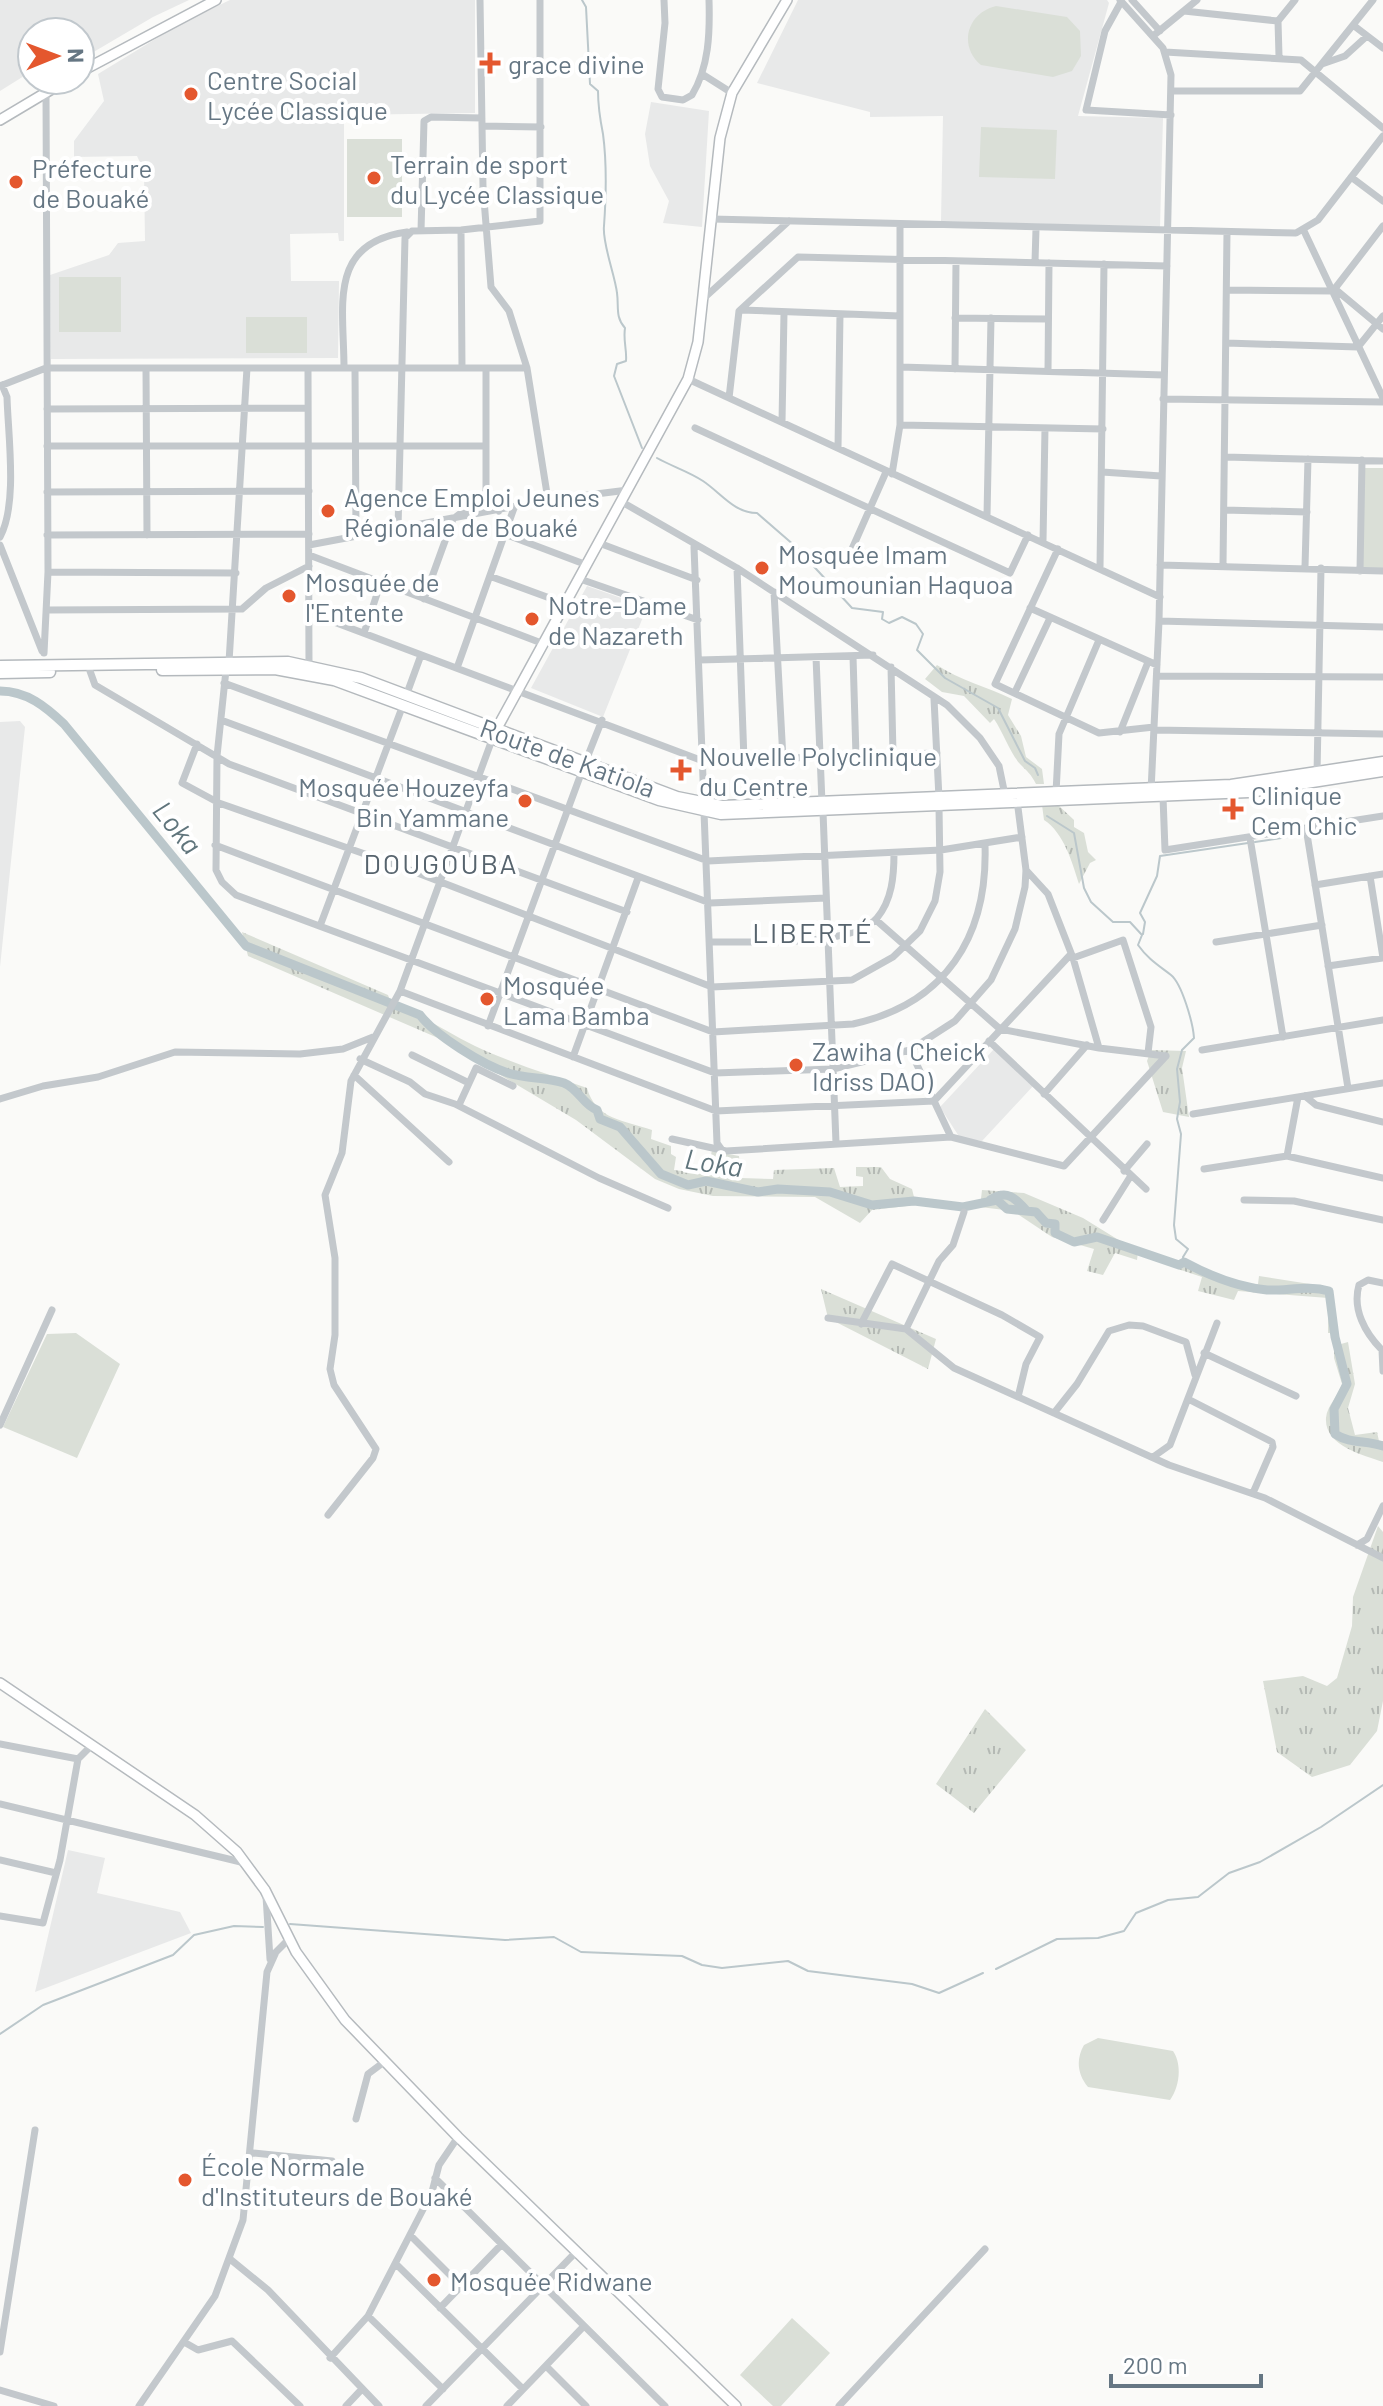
<svg xmlns="http://www.w3.org/2000/svg" width="1383" height="2406" font-family="Barlow,sans-serif">
<defs>
<pattern id="grass-tufts" width="24" height="20" patternUnits="userSpaceOnUse" patternTransform="scale(2)"><rect width="24" height="20" fill="#dadfd7"/><path d="M3 7l-1-3M5 7V3M7 7l1-3M15 17l-1-3M17 17v-4M19 17l1-3" fill="none" stroke="#b4b9b4"/></pattern>
</defs>
<rect width="100%" height="100%" fill="#fafaf8"/>
<path fill="#e8e9e9" d="M0 0H189L153 17 80 60V32H32V71L0 91Z
M230 0H475V113L344 115V241H339L338 233 290 234 291 281H339L338 358 51 359 50 275 109 255 118 243 145 241 144 171 137 156 74 157V141L104 101 98 74 180 24Z
M798 0H1107L1109 3 1078 116 1163 118 1160 227 941 221 943 116 870 117V112L757 83Z
M651 102 709 111 702 227 663 223 669 201 650 166 645 134Z
M587 586 647 607 603 717 531 688Z
M20 721 25 727 0 967V722Z
M995 1048 1034 1085 982 1141 960 1138 940 1107Z
M68 1850 105 1858 97 1893 180 1912 191 1933 35 1992Z"/>
<path fill="url(#grass-tufts)" d="M937 665C959 680 988 687 1012 699L1008 715 1021 736 1026 757 1042 769 1044 784H1036C1031 774 1027 771 1020 764 1010 753 1003 732 994 719L990 723 964 696 942 692 925 679Z
M1057 804 1074 820V827L1084 833 1088 852 1096 860 1090 863 1079 884C1072 862 1064 833 1044 820L1042 805Z
M242 932 388 995 391 1003C421 1014 446 1032 475 1046 511 1063 550 1075 587 1088 596 1120 624 1120 652 1130L651 1139 671 1146V1154L676 1157 674 1170 707 1174 712 1151 739 1156 741 1178 773 1179 774 1170 834 1168 840 1187 863 1186V1177L856 1176V1167H881L890 1179 912 1189 916 1205 872 1210 860 1223 815 1197 713 1196 679 1189 655 1179 576 1120 438 1038 248 956Z
M1151 1050 1186 1051 1182 1068 1189 1117 1163 1112 1147 1061Z
M982 1190 1024 1193 1083 1218 1138 1252 1137 1260 1115 1253 1103 1275 1087 1271 1094 1249 1052 1237 1013 1211 980 1207Z
M1181 1260 1236 1283 1258 1284 1259 1276 1329 1287 1338 1333H1328V1298L1238 1291 1234 1300 1198 1291 1202 1277 1178 1269Z
M821 1289 936 1339 928 1369 828 1318Z
M1348 1342 1355 1384 1348 1408 1355 1435 1377 1432 1379 1441H1383V1462C1363 1455 1324 1446 1326 1418 1327 1405 1339 1396 1342 1384L1334 1358V1346Z
M1378 1526 1383 1532V1701L1377 1731 1350 1765 1312 1777 1277 1752 1263 1681 1303 1676 1327 1686 1337 1678 1352 1626 1353 1597Z
M985 1709 1026 1750 974 1813 936 1784Z"/>
<path fill="#dadfd7" d="M996 6 1067 17 1080 31 1081 56 1072 71 1053 77 981 65C958 46 967 13 996 6Z
M981 127 1057 130 1055 179 979 177Z
M347 139H402V217H347Z
M59 277H121V332H59Z
M246 317H307V353H246Z
M1364 468H1383V568H1362Z
M76 1333 120 1364 77 1458 3 1427 47 1334Z
M1098 2038 1173 2051C1182 2064 1180 2086 1170 2100L1088 2087C1077 2074 1076 2059 1084 2045Z
M792 2318 830 2353 781 2406H773L740 2375Z"/>
<g fill="none" stroke-linecap="round" stroke-linejoin="round">
<path stroke="#bbc7cb" stroke-width="2" d="M582 0 586 7 590 84 598 91C598 107 600 119 603 134 607 164 606 198 604 226 602 243 615 275 617 293 619 307 615 317 625 328 623 341 627 349 626 361L617 364 614 376 642 448
M657 458C671 466 690 472 703 481 721 493 734 513 757 513L795 546 852 608 883 612 882 619 889 623 902 617 916 624 923 634 917 650 945 678 998 708 1025 761 1035 768 1038 775
M1047 816 1074 833 1084 888 1091 902 1113 922H1130L1142 935 1138 945C1148 959 1158 965 1171 975 1182 984 1193 1023 1194 1038L1182 1050 1177 1069 1180 1102 1177 1119 1181 1134 1174 1225 1176 1239 1188 1249 1183 1257 1184 1262
M1255 842 1301 835
M1143 934 1145 922 1140 913 1157 876 1160 856 1248 843
M290 1924 505 1940 554 1937 581 1952 682 1956 702 1965 722 1968 788 1961 808 1971 912 1984 939 1993 983 1973
M996 1969 1057 1939 1098 1938 1124 1931 1136 1913 1168 1900 1198 1897 1229 1873 1260 1862 1321 1827 1383 1785
M0 2034 43 2005 173 1955 194 1935 234 1926 263 1927"/>
<path stroke="#bbc7cb" stroke-width="9" d="M0 691C27 691 46 707 64 724L246 946 420 1015C436 1036 483 1065 508 1073 526 1079 547 1077 564 1083 579 1089 583 1105 597 1110L600 1119 620 1127 661 1174 688 1185 706 1181 758 1192 778 1189 830 1192 872 1205 914 1201 963 1207 997 1200 1007 1209 1036 1212 1046 1223 1055 1224V1233L1074 1242 1097 1237 1179 1265 1184 1262C1210 1276 1237 1287 1267 1290 1287 1291 1308 1285 1329 1291L1335 1337 1347 1384 1334 1409 1335 1434C1350 1444 1366 1440 1383 1446
M990 1200C1007 1189 1015 1198 1026 1210"/>
<defs>
<path id="major" d="M80 72 216 0
M0 120 67 80
M496 730 688 379 698 342 720 138 732 93 787 0
M0 1683 195 1815 237 1852 265 1890 296 1952 345 2020 458 2137 736 2406"/>
<path id="highway" d="M0 666 288 662 361 678 677 797 722 806 1231 785 1383 762
M162 670 275 669 334 680 659 800 721 814 1249 792 1383 771
M0 673 50 672"/>
</defs>
<use href="#major" stroke="#b5babe" stroke-width="12"/>
<use href="#highway" stroke="#b4b9bd" stroke-width="13"/>
<path stroke="#c3c8cc" stroke-width="7" d="M480 0 483 187 491 287 509 311 527 368 548 500
M664 0 665 23 658 89 662 97 683 100 692 95C709 67 710 33 709 0
M1120 0 1163 48 1171 75 1159 621 1151 791
M1132 0 1160 31
M1121 2 1105 31 1086 110 1171 115
M1184 11 1278 21
M1353 25 1383 48
M1153 36 1197 0
M1165 52 1301 60 1383 128
M1279 56 1278 21 1295 0
M1322 64 1345 56 1367 36
M702 74 732 93
M1171 91H1300L1373 0
M482 126 541 127
M1351 177 1383 201
M711 219 1296 233 1318 220 1383 136
M461 230 462 368
M421 231 424 121 431 117 482 118
M1304 231 1383 398
M1035 262 1036 229
M1335 289 1383 329
M1227 290 1333 291 1383 226
M703 299 789 221
M741 310 900 316
M955 318 1048 319
M1226 343 1358 347 1383 316
M900 367 1164 375
M146 368 147 535
M308 368 309 664
M344 368C344 306 327 243 407 232
M355 368 356 536
M486 368V494L499 511
M955 369 956 261
M1048 371 1049 263
M688 379 1160 597
M0 386 46 368H527
M729 398 739 311 798 257 1167 266
M1163 399 1383 402
M47 409 308 408
M782 422 784 313
M900 425 1103 429
M695 428 1010 573 1028 535
M47 446H486
M838 448 840 314
M1225 457 1383 461
M1102 472 1161 476
M892 474 900 425V226
M47 492 309 491
M622 502 737 568 947 705 980 738 999 766 1005 795
M1224 510 1307 512
M987 516 991 318
M398 529 405 238 412 231 461 230 540 221V0
M47 535 309 534
M507 535 587 565
M0 537C18 504 8 435 7 397L2 385
M1043 542 1045 428
M599 543 697 580
M0 545 42 651
M309 545 548 500 628 490
M694 547 704 804
M852 549 886 472
M1058 549 995 684 1099 733 1154 727
M309 555 544 644
M1160 565 1383 571
M1223 566 1227 232
M1305 567 1308 459
M737 568 744 760
M1100 568 1104 264
M1360 571 1362 460
M48 572 236 573
M492 577 566 604
M580 579 698 620
M774 592 783 759
M424 599 453 519 486 494
M1030 608 1157 665
M47 610 242 609 266 588 309 566
M310 613 703 761 937 753
M1159 621 1383 627
M364 633 381 582
M44 653 48 572 46 93
M853 656 856 756
M816 657 822 803
M699 660 873 655
M229 662 247 368
M891 667 893 754
M457 668 514 508
M226 670 217 756 216 870 222 882 236 895 715 1073 833 1069 910 1050 955 1021 991 980 1015 929 1025 887 1026 870 1017 800
M90 671 95 685 229 764 627 912
M1157 676 1383 677
M224 683 708 861 941 850 1022 837
M1015 692 1050 618
M406 696 421 655
M934 699 939 798
M221 720 710 903 826 898
M1155 730 1383 734
M1120 732 1148 662
M197 744 182 783 219 803 402 867 712 987 852 980 893 957 920 931 935 901 940 872 939 807
M585 763 602 720
M1317 774 1321 568
M1056 793 1059 734 1099 640
M1163 797 1165 850 1383 816
M704 812 717 1143 722 1150
M823 812 836 1143
M1306 828 1348 1088
M1250 838 1283 1037
M215 845 713 1032 853 1024C945 1004 988 937 985 845
M1026 870 1048 894 1073 958 1099 1048
M1370 876 1383 958
M1315 885 1383 874
M876 920 1000 1029 1099 1048 1166 1056
M320 926 403 705
M711 942C748 941 852 948 877 918 892 900 894 876 894 853
M1216 942 1322 925
M1073 958 1123 940 1151 1027 1148 1053
M1328 966 1383 958
M400 991 716 1111 934 1101 1071 954
M488 1026 582 771
M989 1041 1146 1189
M910 1050 951 1137
M1202 1050 1383 1020
M412 1055 469 1083
M573 1057 638 878
M360 1059 410 1082 425 1094 455 1104 599 1178 668 1208
M354 1075 449 1162
M1044 1094 1087 1045
M1305 1096 1316 1105 1383 1122
M0 1099 43 1086 98 1077 175 1052 300 1054 343 1049 373 1037
M459 1105 476 1068 513 1086
M1193 1114 1383 1083
M672 1139 726 1151 951 1137 1064 1166 1166 1056
M1287 1156 1298 1097
M1204 1169 1287 1156 1383 1178
M1124 1171 1147 1144
M1244 1200 1294 1201 1383 1220
M1103 1220 1130 1177
M828 1318 906 1329 954 1368 1169 1465 1265 1498 1383 1558
M861 1324 892 1264 1002 1315 1040 1337 1026 1364 1018 1397
M906 1329 939 1261 953 1245 964 1212
M1382 1350C1365 1333 1352 1309 1359 1285L1368 1280 1383 1283
M1382 1350 1383 1371
M1204 1353 1296 1396
M1190 1400 1272 1442 1273 1447 1253 1493
M1054 1413 1077 1384 1109 1331 1129 1325 1143 1326 1186 1342 1195 1375
M0 1425 52 1310
M1153 1457 1170 1445 1217 1323
M328 1515 373 1458 376 1449 334 1385 330 1369 335 1335V1258L325 1195 342 1153 351 1081 400 991 493 737
M1357 1545 1367 1539 1383 1506
M0 1744 78 1759
M0 1804 245 1863
M0 1860 56 1873
M266 1896 270 1959
M0 1916 43 1923 60 1860 78 1759 91 1746
M356 2119 368 2074 384 2062
M253 2153 332 2161
M435 2178 665 2406
M410 2235 461 2286
M230 2259 268 2290 379 2406
M396 2264 523 2389
M440 2308 501 2245
M368 2316 443 2389
M184 2342 198 2350 232 2341 300 2406
M0 2352 35 2130
M330 2358 368 2316 432 2192 439 2165 458 2137
M546 2366 586 2406
M0 2390 54 2406
M139 2406 215 2296 243 2220 267 1972 276 1952 289 1939
M346 2406 362 2389
M426 2406 576 2252
M507 2406 584 2326
M839 2406 985 2249"/>
<use href="#major" stroke="#fff" stroke-width="9"/>
<use href="#highway" stroke="#fff" stroke-width="10"/>
</g>
<g fill="#e4572e" stroke="#fff" stroke-width="3">
<path d="M486 51h8v8h8v8h-8v8h-8v-8h-8v-8h8z"/>
<circle cx="191" cy="94" r="8"/>
<circle cx="374" cy="178" r="8"/>
<circle cx="16" cy="182" r="8"/>
<circle cx="328" cy="511" r="8"/>
<circle cx="762" cy="568" r="8"/>
<circle cx="289" cy="596" r="8"/>
<circle cx="532" cy="619" r="8"/>
<path d="M677 758h8v8h8v8h-8v8h-8v-8h-8v-8h8z"/>
<circle cx="525" cy="801" r="8"/>
<path d="M1229 797h8v8h8v8h-8v8h-8v-8h-8v-8h8z"/>
<circle cx="487" cy="999" r="8"/>
<circle cx="796" cy="1065" r="8"/>
<circle cx="185" cy="2180" r="8"/>
<circle cx="434" cy="2280" r="8"/>
</g>
<g text-anchor="middle" dominant-baseline="central" stroke-width="8" stroke-linejoin="round" paint-order="stroke">
<g font-size="26" fill="#657683" stroke="#fff" text-anchor="start">
<text x="508" y="63">grace divine</text>
<text x="207" y="79">Centre Social<tspan x="207" dy="30">Lycée Classique</tspan></text>
<text x="390" y="163">Terrain de sport<tspan x="390" dy="30">du Lycée Classique</tspan></text>
<text x="32" y="167">Préfecture<tspan x="32" dy="30">de Bouaké</tspan></text>
<text x="344" y="496">Agence Emploi Jeunes<tspan x="344" dy="30">Régionale de Bouaké</tspan></text>
<text x="778" y="553">Mosquée Imam<tspan x="778" dy="30">Moumounian Haquoa</tspan></text>
<text x="305" y="581">Mosquée de<tspan x="305" dy="30">l'Entente</tspan></text>
<text x="548" y="604">Notre-Dame<tspan x="548" dy="30">de Nazareth</tspan></text>
<text x="699" y="755">Nouvelle Polyclinique<tspan x="699" dy="30">du Centre</tspan></text>
<text x="509" y="786" text-anchor="end">Mosquée Houzeyfa<tspan x="509" dy="30">Bin Yammane</tspan></text>
<text x="1251" y="794">Clinique<tspan x="1251" dy="30">Cem Chic</tspan></text>
<text x="503" y="984">Mosquée<tspan x="503" dy="30">Lama Bamba</tspan></text>
<text x="812" y="1050">Zawiha ( Cheick<tspan x="812" dy="30">Idriss DAO)</tspan></text>
<text x="201" y="2165">École Normale<tspan x="201" dy="30">d'Instituteurs de Bouaké</tspan></text>
<text x="450" y="2280">Mosquée Ridwane</text>
</g>
<g font-size="26" fill="#657683" stroke="#fff">
<text transform="translate(568 757) rotate(20)">Route de Katiola</text>
</g>
<g font-size="28" font-style="italic" fill="#60757c" stroke="#fff">
<text transform="translate(178 827) rotate(51)">Loka</text>
<text transform="translate(714 1162) rotate(9)">Loka</text>
</g>
<g font-size="28" letter-spacing="2" fill="#57646e" stroke="#fff">
<text x="441" y="863">DOUGOUBA</text>
<text x="813" y="932">LIBERTÉ</text>
</g>
</g>
<g transform="translate(56 56) rotate(89)"><circle r="38" fill="#ffffff" stroke="#c1c8cd" stroke-width="2"/>
<path d="M0-6L14 30L0 20L-14 30Z" fill="#e4572e"/>
<text y="-12" font-size="22" font-weight="bold" text-anchor="middle" fill="#657683">N</text>
</g>
<path d="M1111 2374v12h150v-12" fill="none" stroke="#657683" stroke-width="4"/>
<text x="1123" y="2374" font-size="24" fill="#657683" stroke="#ffffff" stroke-width="6" paint-order="stroke">200 m</text>
</svg>
